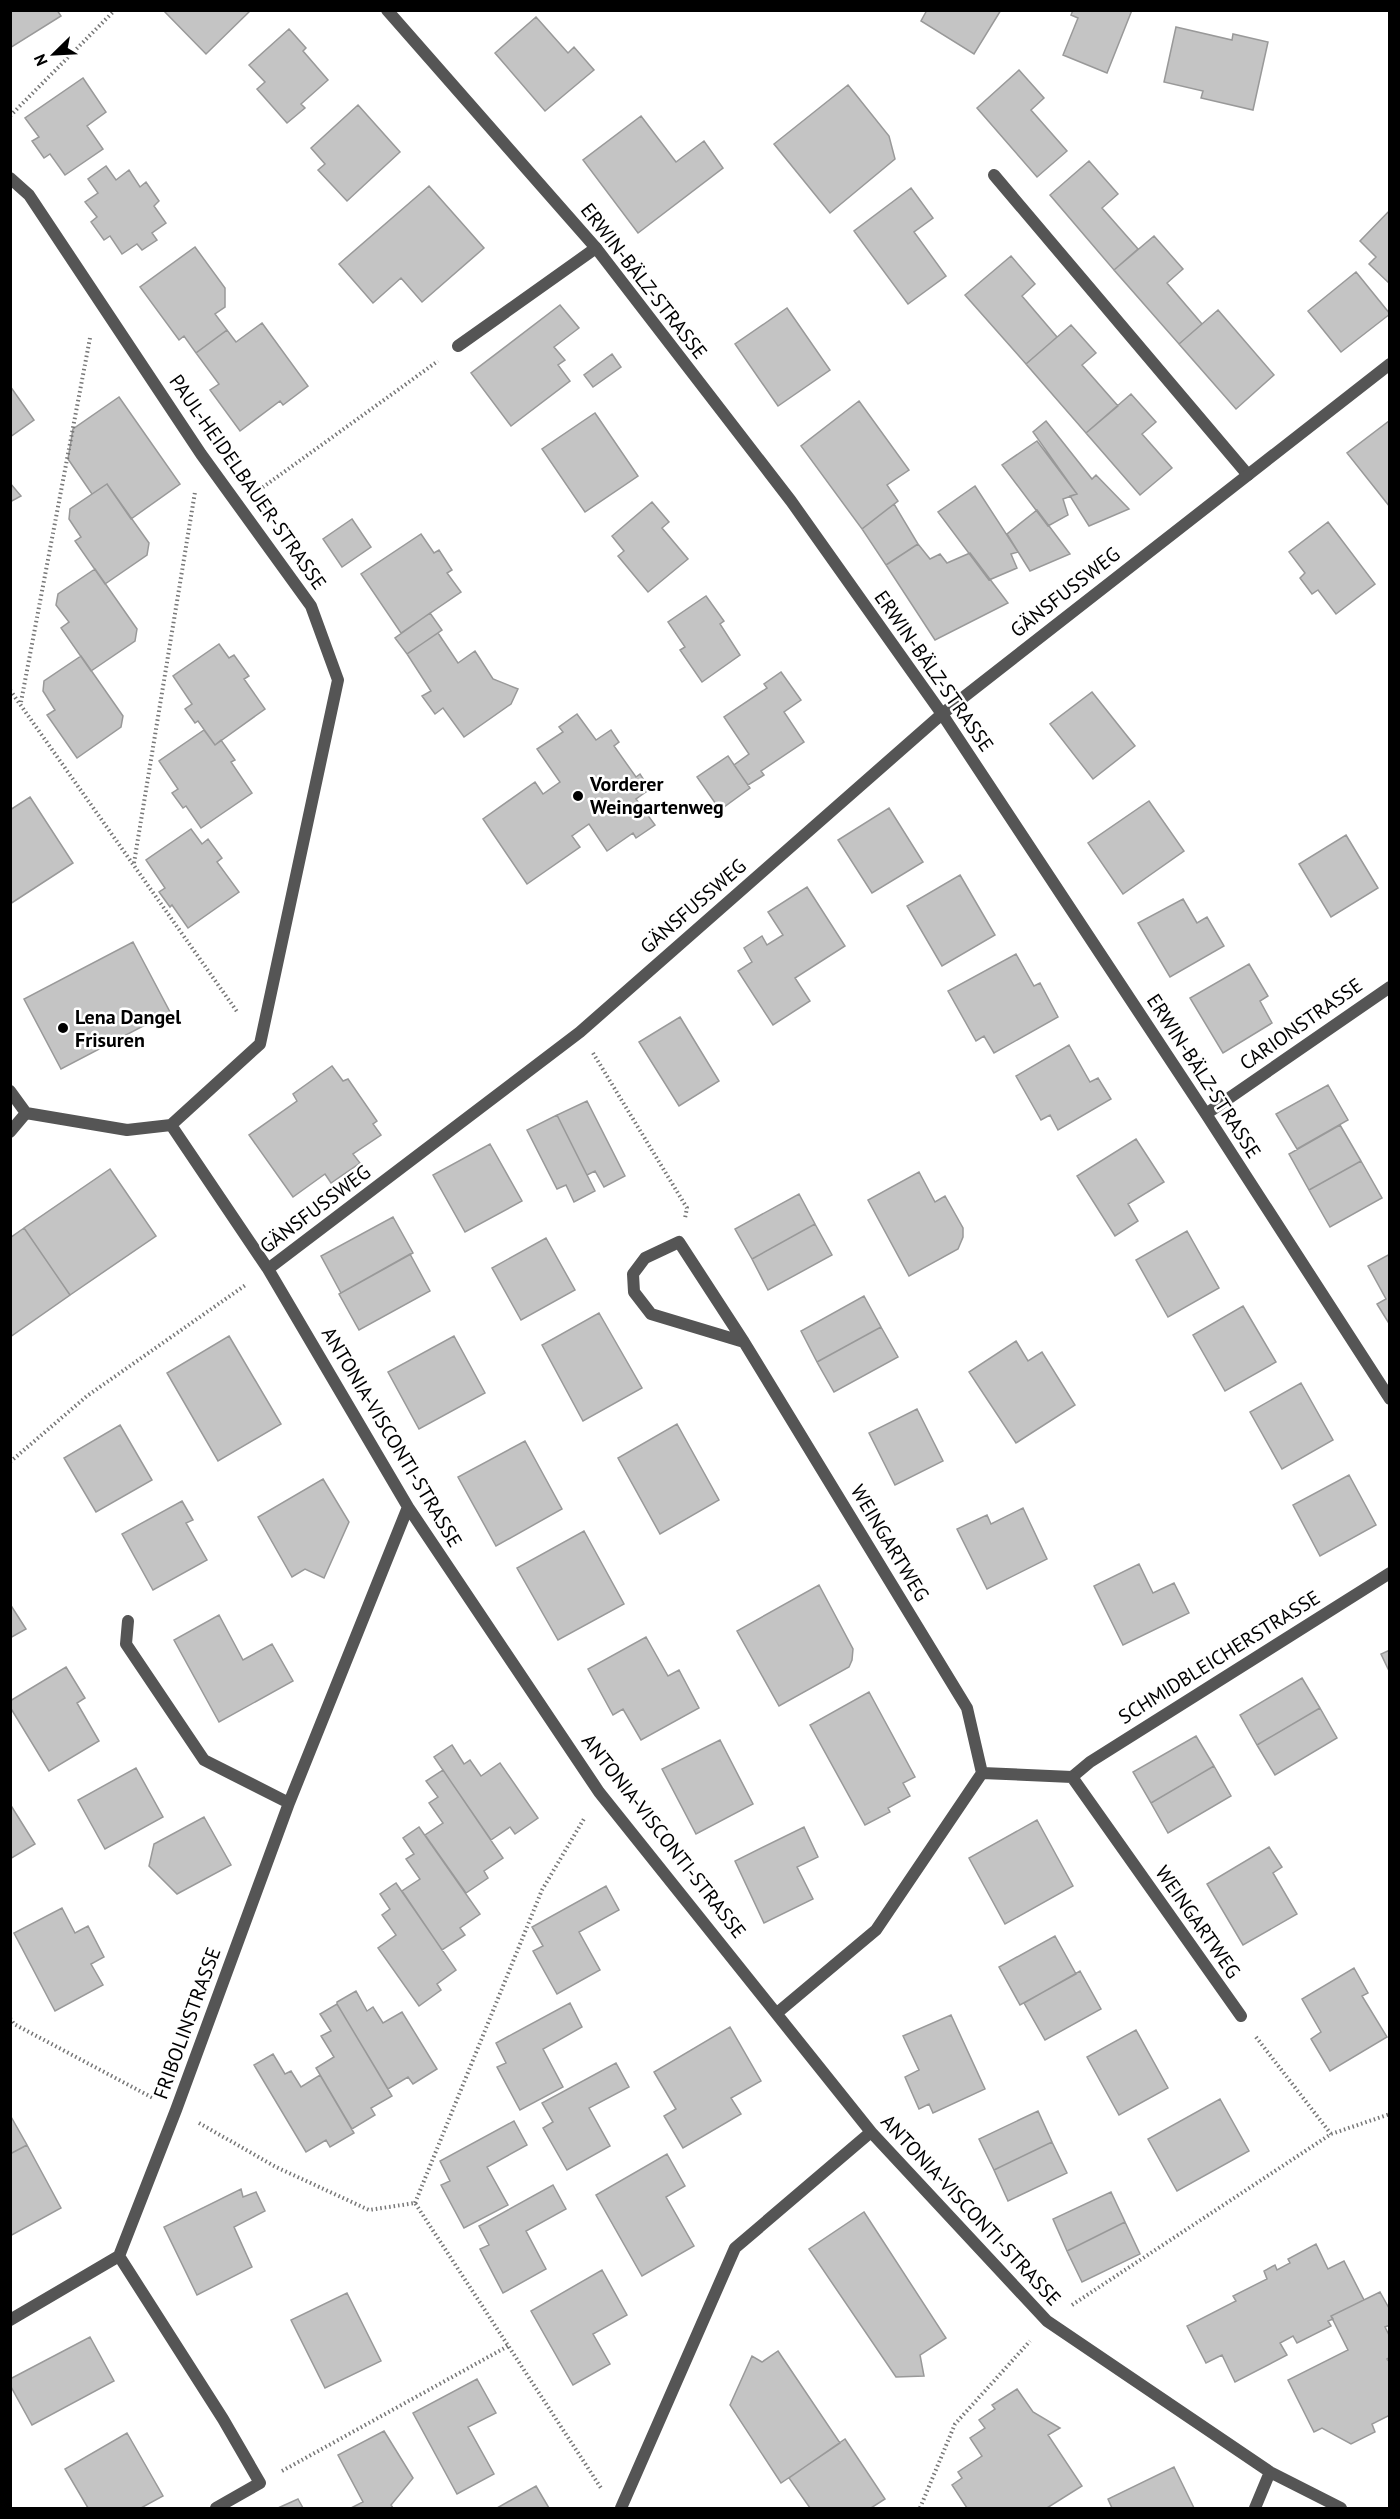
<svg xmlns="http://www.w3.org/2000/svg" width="1400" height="2519" font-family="'PT Sans',sans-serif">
<rect width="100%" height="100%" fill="#fff"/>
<path fill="#c4c4c4" stroke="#999" stroke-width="1.5" d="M10 10H57L61 16 10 48Z
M163 10H251L206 54Z
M927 10H1001L974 54 921 21Z
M1073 10H1132L1107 73 1063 55 1078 18 1071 15Z
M536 17 568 53 574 47 594 70 545 111 495 53Z
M1176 27 1232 40 1233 34 1268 42 1253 110 1201 98 1203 91 1164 82Z
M289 29 306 48 303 51 328 80 301 104 305 108 287 123 257 89 265 82 249 65Z
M1019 70 1044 98 1031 110 1067 151 1037 177 977 108Z
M83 78 106 112 87 126 103 149 65 175 50 154 44 158 32 141 39 137 25 118Z
M848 85 889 136 895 159 830 213 774 144Z
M358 105 400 152 347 201 318 170 325 164 311 148Z
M641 116 676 162 704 141 723 168 638 233 583 160Z
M1089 161 1118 194 1102 208 1138 249 1114 270 1050 195Z
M106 166 116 180 129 170 140 187 146 182 159 201 154 206 166 223 152 233 157 240 142 250 137 244 122 254 110 236 104 240 91 222 97 217 85 202 98 193 88 179Z
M429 186 484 248 422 302 401 278 373 303 339 264Z
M911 188 933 218 914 232 946 276 908 304 854 231Z
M1390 210V284L1369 264 1376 257 1360 241Z
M1154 236 1183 269 1167 283 1202 324 1179 344 1114 270Z
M195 247 225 288V307L215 314 227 330 196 353 184 336 179 340 140 287Z
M1011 256 1035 284 1022 296 1057 337 1026 364 965 295Z
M1356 272 1390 314 1341 352 1308 311Z
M560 305 579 328 554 347 565 360 558 365 570 381 511 426 471 373Z
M787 308 830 370 778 406 735 344Z
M1218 310 1274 375 1236 409 1179 344Z
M262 323 308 386 283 405 280 401 240 431 210 390 219 384 196 353 227 330 236 342Z
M1071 325 1096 353 1082 365 1118 406 1086 433 1026 364Z
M612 354 621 367 593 387 584 375Z
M10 386 34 420 10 437Z
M1131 394 1156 422 1142 434 1172 468 1140 495 1086 433Z
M119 397 180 484 131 519 107 484 92 494 68 459 73 429Z
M859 401 909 470 887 485 898 501 862 529 801 446Z
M595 413 638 476 585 512 542 449Z
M1046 421 1092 479 1096 475 1129 509 1089 526 1070 496 1077 494 1033 432Z
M1389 421 1390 422V507L1347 453Z
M1037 441 1077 494 1063 499 1068 515 1048 526 1002 465Z
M10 483 21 496 10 502Z
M107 484 149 543 147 555 105 584 75 541 81 537 69 519 70 509Z
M975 486 1018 552 1011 554 1017 568 989 580 938 512Z
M652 502 669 522 662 528 688 559 648 592 618 556 624 551 612 536Z
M894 504 918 544 886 565 862 529Z
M1037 510 1070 554 1030 571 1007 534Z
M352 519 371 547 342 567 323 539Z
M1328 522 1375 584 1336 614 1318 590 1312 594 1300 578 1305 573 1289 552Z
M421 534 434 553 439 550 452 570 447 573 461 592 401 633 361 574Z
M918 544 930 559 940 554 947 563 970 553 1008 603 935 640 886 565Z
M95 569 137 629 135 641 91 671 61 628 69 622 56 605 58 594Z
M706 596 724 621 720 624 740 655 702 682 680 650 685 647 668 622Z
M430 613 442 630 407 654 395 638Z
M438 633 458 663 475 651 493 679 518 689 511 704 464 737 443 708 435 714 422 696 431 691 407 654Z
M219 644 229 658 234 655 249 676 244 679 265 709 215 745 198 721 195 723 185 709 192 704 173 676Z
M81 656 123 716 121 727 77 758 47 715 55 710 43 691 44 681Z
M781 672 801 700 784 712 804 742 761 771 764 775 748 785 734 765 749 754 724 717 767 688 764 684Z
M1092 692 1135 746 1093 779 1050 724Z
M577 714 596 740 611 730 619 742 614 746 636 777 640 774 650 789 636 799 655 825 636 838 633 833 607 851 589 824 572 836 580 847 527 884 483 819 535 782 543 794 560 782 537 749 563 732 559 727Z
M204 730 215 745 221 740 235 760 231 762 252 793 201 828 186 806 183 808 172 793 178 789 159 761Z
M728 756 750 788 720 810 697 777Z
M30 797 73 863 10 904V810Z
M1149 801 1184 851 1123 894 1088 843Z
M889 808 923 862 872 893 838 840Z
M191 829 202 844 208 839 222 858 217 862 239 892 188 928 172 905 170 907 159 892 165 888 146 860Z
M1346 835 1378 888 1331 917 1299 864Z
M960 875 995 935 942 966 907 906Z
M807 887 845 946 795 978 810 1001 773 1025 738 971 752 962 744 948 762 936 767 945 783 935 768 912Z
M1183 899 1197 923 1207 917 1224 946 1170 977 1138 923Z
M133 942 170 1012 61 1069 24 999Z
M1016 954 1034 986 1040 983 1058 1017 994 1053 984 1036 976 1041 948 991Z
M1249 964 1268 996 1260 1001 1272 1023 1223 1053 1190 998Z
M680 1017 719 1081 679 1106 639 1042Z
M1069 1045 1090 1082 1098 1078 1111 1099 1058 1130 1050 1115 1041 1120 1016 1076Z
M332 1066 343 1081 348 1079 377 1121 373 1124 381 1135 353 1154 360 1163 331 1183 325 1174 293 1197 249 1135 297 1101 293 1094Z
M1328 1085 1348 1120 1297 1149 1276 1114Z
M587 1101 625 1176 604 1187 595 1171 587 1175 557 1115Z
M557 1115 595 1191 574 1202 566 1185 557 1189 527 1130Z
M1340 1125 1361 1161 1309 1190 1289 1154Z
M1136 1139 1164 1182 1128 1204 1138 1221 1115 1236 1077 1176Z
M490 1144 522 1201 465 1232 433 1175Z
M1361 1161 1382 1198 1330 1227 1309 1190Z
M110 1169 156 1236 70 1295 24 1228Z
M919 1172 935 1202 945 1196 963 1228V1237L958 1249 909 1276 868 1200Z
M799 1194 815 1224 752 1259 735 1229Z
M393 1217 413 1253 341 1293 321 1256Z
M815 1224 832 1255 768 1290 752 1259Z
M24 1228 70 1295 10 1337V1238Z
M1187 1231 1219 1288 1168 1317 1136 1260Z
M546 1238 575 1290 521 1320 492 1268Z
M410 1254 430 1291 359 1330 339 1294Z
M1390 1254V1325L1377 1304 1386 1299 1368 1266Z
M864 1296 881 1327 817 1362 801 1331Z
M1243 1306 1276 1362 1225 1391 1193 1335Z
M599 1313 642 1388 583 1421 542 1345Z
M881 1327 898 1357 834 1392 817 1362Z
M229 1336 281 1424 218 1461 167 1373Z
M454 1336 485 1393 419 1429 388 1372Z
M1016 1341 1028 1361 1042 1352 1075 1405 1016 1443 969 1372Z
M1301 1383 1333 1440 1282 1469 1250 1412Z
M917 1409 943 1461 895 1485 869 1433Z
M677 1424 719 1500 660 1534 618 1458Z
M120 1425 152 1480 96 1512 64 1458Z
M525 1441 562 1509 496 1546 458 1477Z
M1349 1475 1376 1525 1320 1556 1293 1505Z
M323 1479 349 1522 324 1578 305 1569 292 1577 258 1517Z
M182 1501 193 1520 186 1523 207 1560 153 1590 122 1534Z
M1023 1508 1047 1559 987 1589 957 1529 987 1515 991 1524Z
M584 1531 624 1604 558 1640 517 1568Z
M1139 1564 1153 1593 1174 1583 1189 1613 1123 1645 1094 1586Z
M819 1585 853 1649 852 1660 849 1667 779 1706 737 1631Z
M10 1604 26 1629 10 1638Z
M219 1615 243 1660 272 1644 293 1681 219 1722 174 1640Z
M646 1637 668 1676 679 1670 699 1708 641 1740 623 1709 613 1715 588 1669Z
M1390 1650V1673L1381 1654Z
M66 1667 85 1698 77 1703 99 1741 49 1771 10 1707V1701Z
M1302 1678 1320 1708 1257 1745 1240 1715Z
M869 1692 915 1777 903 1783 910 1796 888 1808 890 1812 865 1825 810 1725Z
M1320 1708 1337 1738 1275 1775 1257 1745Z
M1196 1736 1214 1766 1151 1803 1133 1772Z
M720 1740 753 1804 696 1834 662 1769Z
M452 1745 464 1764 470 1760 481 1776 500 1763 538 1818 515 1834 510 1827 491 1840 434 1757Z
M1214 1766 1231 1796 1168 1833 1151 1803Z
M136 1768 163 1817 105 1849 78 1800Z
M443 1770 503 1858 484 1871 488 1878 466 1893 425 1835 443 1823 429 1803 438 1797 426 1781Z
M10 1804 35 1844 10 1859Z
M204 1817 231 1865 177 1894 149 1866 154 1844Z
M1037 1820 1073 1886 1005 1924 969 1858Z
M419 1827 480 1914 460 1928 465 1935 442 1950 402 1891 420 1879 406 1859 414 1854 403 1838Z
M804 1827 818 1857 797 1867 813 1899 764 1923 735 1861Z
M1269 1847 1282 1867 1273 1873 1297 1914 1243 1945 1207 1884Z
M396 1883 456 1970 437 1984 441 1990 419 2006 378 1948 396 1935 382 1915 390 1909 380 1894Z
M606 1886 619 1910 579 1932 600 1970 557 1994 533 1951 543 1946 532 1927Z
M62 1908 75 1933 88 1926 104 1957 91 1964 103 1985 55 2011 14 1933Z
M1055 1936 1076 1974 1020 2005 999 1967Z
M1354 1968 1368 1993 1362 1996 1387 2037 1330 2071 1311 2039 1321 2032 1302 1999Z
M1080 1971 1101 2009 1045 2040 1024 2003Z
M356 1991 367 2011 373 2007 383 2023 402 2012 437 2069 413 2084 408 2077 388 2089 337 2004V2002Z
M570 2003 582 2027 543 2049 563 2087 520 2110 497 2067 506 2063 496 2043Z
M337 2004 392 2096 371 2108 375 2115 352 2129 316 2068 334 2057 321 2036 331 2031 320 2014Z
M951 2015 985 2089 933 2113 929 2104 919 2109 905 2077 919 2070 903 2036Z
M730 2027 761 2081 731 2098 741 2114 683 2148 664 2116 676 2109 654 2072Z
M1136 2030 1168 2088 1119 2115 1087 2057Z
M273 2054 285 2074 291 2071 301 2087 320 2075 354 2133 330 2147 326 2140 306 2152 254 2065Z
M616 2063 629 2087 589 2108 610 2146 567 2170 543 2128 553 2122 542 2103Z
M1220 2099 1249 2151 1177 2191 1148 2139Z
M1038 2111 1052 2142 994 2170 979 2139Z
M10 2115 27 2145 10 2154Z
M514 2121 527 2145 487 2167 508 2205 464 2228 441 2185 450 2181 440 2161Z
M1052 2142 1067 2173 1008 2201 994 2170Z
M27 2145 61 2208 10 2236V2154Z
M667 2154 685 2186 666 2197 694 2246 642 2276 596 2195Z
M553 2185 566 2209 526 2231 546 2269 503 2293 480 2249 489 2245 479 2226Z
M241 2189 243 2197 256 2192 265 2211 234 2227 252 2267 197 2295 164 2227Z
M1111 2192 1125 2222 1067 2251 1053 2219Z
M864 2212 946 2338 920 2355 924 2376 896 2377 809 2249Z
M1125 2222 1140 2254 1082 2282 1067 2251Z
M1316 2244 1328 2269 1344 2261 1364 2300 1331 2316 1333 2319 1328 2321 1331 2326 1297 2343 1293 2336 1280 2343 1287 2355 1235 2382 1222 2355 1206 2363 1187 2326 1236 2301 1233 2296 1267 2279 1264 2271 1275 2265 1277 2270 1290 2263 1288 2259Z
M602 2270 627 2315 593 2334 610 2364 573 2385 531 2311Z
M1380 2292 1390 2310V2325L1385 2327 1390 2337V2357L1387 2359 1390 2363V2415L1372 2424 1375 2432 1351 2444 1322 2428 1314 2432 1288 2380 1348 2350 1331 2316Z
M347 2293 381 2361 325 2388 291 2320Z
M90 2337 114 2381 32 2425 10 2385V2379Z
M778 2351 840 2443 781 2483 730 2405 752 2356 762 2362Z
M477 2379 496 2413 468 2427 494 2474 457 2494 413 2413Z
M1017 2389 1033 2412 1060 2428 1048 2435 1082 2486 1047 2508H967L952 2485 962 2478 958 2472 982 2456 970 2438 985 2428 979 2420 995 2409 992 2405Z
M384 2431 413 2478 391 2505 393 2508H351L363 2502 338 2455Z
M127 2433 163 2496 141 2508H88L65 2469Z
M845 2439 885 2499 871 2508H810L789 2478Z
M1174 2467 1194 2508H1112L1108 2499Z
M536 2486 549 2508H497Z
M298 2499 303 2508H278Z"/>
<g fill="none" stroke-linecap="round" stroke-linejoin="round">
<path stroke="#777" stroke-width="4" stroke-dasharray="1.5 3" stroke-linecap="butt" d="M10 116 115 10
M259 490 438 361
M10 690 238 1013
M21 702 90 338
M134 863 195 492
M593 1053 687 1208 685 1218
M10 1462 87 1396 247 1284
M10 2018 14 2024 153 2098
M1256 2037 1331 2134
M199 2123 276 2167 369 2210 415 2203 601 2488
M415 2203 542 1890 585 1817
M1072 2305 1331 2134 1390 2114
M282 2471 510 2345
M920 2508 955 2424 1030 2341"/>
<path stroke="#555" stroke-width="12" d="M994 175 1248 475
M458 346 596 248
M1072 1777 1090 1762 1390 1573"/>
<path stroke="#555" stroke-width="12" d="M387 10 596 248 791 501 942 714 1206 1114 1390 1399
M10 178 29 195 201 454 311 606 338 680 260 1044 171 1125
M10 1091 26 1113 127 1130 171 1125 268 1269 408 1507 599 1792 871 2132 1047 2321 1270 2472 1341 2508
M1206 1114 1390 987
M10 1132 26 1113
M268 1269 580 1032 942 714 1390 364
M744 1342 651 1314 634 1292 633 1274 645 1258 679 1242 744 1342 967 1708 982 1773 1072 1777 1241 2016
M128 1621 126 1644 204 1760 289 1803
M777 2013 876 1930 982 1773
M10 2320 119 2256
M216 2508 260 2483 223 2419 119 2256 176 2110 289 1803 408 1507
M621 2508 735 2248 871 2132
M1255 2508 1270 2472"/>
</g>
<g fill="#000" stroke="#fff" stroke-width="2">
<circle cx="578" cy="796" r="6"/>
<circle cx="63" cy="1028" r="6"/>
</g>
<g text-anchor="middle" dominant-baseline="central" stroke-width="5" stroke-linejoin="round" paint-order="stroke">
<g font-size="20" fill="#000" stroke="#fff">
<text transform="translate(644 281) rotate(52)">ERWIN-BÄLZ-STRASSE</text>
<text transform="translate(248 482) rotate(55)">PAUL-HEIDELBAUER-STRASSE</text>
<text transform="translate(1065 592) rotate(-38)">GÄNSFUSSWEG</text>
<text transform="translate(934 671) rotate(55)">ERWIN-BÄLZ-STRASSE</text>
<text transform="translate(693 906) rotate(-41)">GÄNSFUSSWEG</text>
<text transform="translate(1301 1024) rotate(-35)">CARIONSTRASSE</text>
<text transform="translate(1204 1076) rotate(57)">ERWIN-BÄLZ-STRASSE</text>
<text transform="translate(315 1209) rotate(-37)">GÄNSFUSSWEG</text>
<text transform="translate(392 1437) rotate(59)">ANTONIA-VISCONTI-STRASSE</text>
<text transform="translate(890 1543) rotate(59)">WEINGARTWEG</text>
<text transform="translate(1219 1657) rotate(-32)">SCHMIDBLEICHERSTRASSE</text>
<text transform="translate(664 1836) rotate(52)">ANTONIA-VISCONTI-STRASSE</text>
<text transform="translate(1198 1922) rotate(55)">WEINGARTWEG</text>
<text transform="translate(187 2023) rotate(-70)">FRIBOLINSTRASSE</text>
<text transform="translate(971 2210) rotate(47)">ANTONIA-VISCONTI-STRASSE</text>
</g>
<g font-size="20" font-weight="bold" fill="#000" stroke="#fff" text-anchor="start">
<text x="590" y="784">Vorderer<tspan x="590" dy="23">Weingartenweg</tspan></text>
<text x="75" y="1017">Lena Dangel<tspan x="75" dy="23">Frisuren</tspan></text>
</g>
</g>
<rect width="1400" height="2519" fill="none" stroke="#000000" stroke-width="24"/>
<g transform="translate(54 54) rotate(246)" stroke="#ffffff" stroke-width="4.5" paint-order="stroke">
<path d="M0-4.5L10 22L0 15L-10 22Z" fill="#000000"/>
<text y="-9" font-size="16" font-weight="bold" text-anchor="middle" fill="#000000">N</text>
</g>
</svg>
